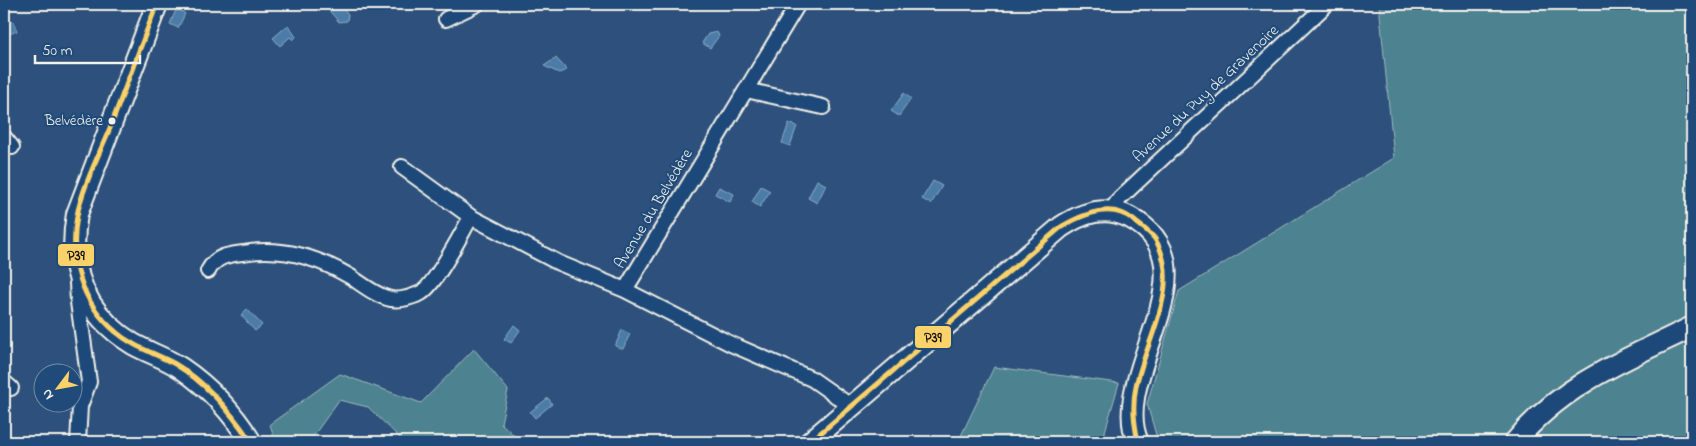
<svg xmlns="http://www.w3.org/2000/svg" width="1696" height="446" font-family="'Indie Flower',sans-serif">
<rect width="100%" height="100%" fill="#2d517c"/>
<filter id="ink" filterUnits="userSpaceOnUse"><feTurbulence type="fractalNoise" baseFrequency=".02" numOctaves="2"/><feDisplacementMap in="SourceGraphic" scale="10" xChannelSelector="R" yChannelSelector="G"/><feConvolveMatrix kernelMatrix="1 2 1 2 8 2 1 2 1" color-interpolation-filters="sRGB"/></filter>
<g filter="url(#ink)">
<path fill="#4d8290" stroke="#a0babc" d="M1379 4H1692V442H1158L1147 404 1179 291 1394 158Z
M474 349 508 390 501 423 521 442H396L400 438 368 407 339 400 309 442H275L270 424 340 374 421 403Z
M994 367 1119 383 1102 442H958Z"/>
<path fill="#4b7ca8" stroke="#8fabc2" d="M330 4H339L348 14 347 21 339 22 326 7Z
M176 10H181L185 14 178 28 170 24Z
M13 21 17 31 4 36V24Z
M288 25 296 37 293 40 290 37 280 46 273 38Z
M717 32 719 36 710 48 702 43 708 34Z
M556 58 567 70 559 73 544 66Z
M904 93 911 99 899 116 891 111Z
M789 123 797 126 790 146 782 143Z
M817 180 826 185 817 203 808 198Z
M933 181 942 186 931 204 922 199Z
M761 186 770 191 760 207 752 202Z
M719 187 734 194 730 202 715 194Z
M247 309 262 325 255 331 241 315Z
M514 325 520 330 511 343 504 339Z
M622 330 630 334 623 349 615 346Z
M548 398 552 404 535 418 530 412Z"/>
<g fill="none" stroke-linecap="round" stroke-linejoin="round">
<defs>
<path id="street" d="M446 19 477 4
M746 90 823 107
M4 137 12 147
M402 167 471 217 559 263 625 290 731 344 812 379 852 407
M1111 211 1120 198 1327 4
M208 271C216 256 227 255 243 253 281 246 319 258 351 277 363 285 378 297 391 299 401 301 412 297 421 293 436 284 461 234 471 217
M77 283 78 302 89 382 80 406 78 442
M625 290 798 4
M4 382 11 388"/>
<path id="secondary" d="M157 4 77 214C67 269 84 314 133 344 149 353 166 358 181 368 209 387 233 413 251 442
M810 442 1061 227C1082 213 1105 205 1129 217 1221 266 1107 375 1138 442
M1515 442C1562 384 1627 359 1692 327"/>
</defs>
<use href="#street" stroke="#f4f1e8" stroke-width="18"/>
<use href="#secondary" stroke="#f4f1e8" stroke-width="24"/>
<use href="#street" stroke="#1f4a7a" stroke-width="14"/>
<use href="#secondary" stroke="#1f4a7a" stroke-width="20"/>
<defs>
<path id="bus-1" d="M157 4C141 45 126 86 110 128 100 152 81 191 77 216 69 259 81 303 116 332 133 347 155 353 175 364 207 383 231 412 251 442
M810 442 1061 227C1081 215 1111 202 1132 219 1139 225 1150 232 1155 239 1183 285 1146 340 1136 386 1132 406 1134 422 1138 442"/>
</defs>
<use href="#bus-1" stroke="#1f4a7a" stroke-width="9"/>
<use href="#bus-1" stroke="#fbd169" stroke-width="5"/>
</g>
</g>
<circle fill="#f4f1e8" stroke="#1f4a7a" stroke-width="2" cx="112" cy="121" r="4.5"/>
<g text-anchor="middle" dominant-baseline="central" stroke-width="4" stroke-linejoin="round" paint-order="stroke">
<g font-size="15" fill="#f4f1e8" stroke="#1f4a7a" text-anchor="end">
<text x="103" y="121">Belvédère</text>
</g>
<g font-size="16" fill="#f4f1e8" stroke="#1f4a7a">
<text transform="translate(1206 94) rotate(-43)">Avenue du Puy de Gravenoire</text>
<text transform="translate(654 209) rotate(-59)">Avenue du Belvédère</text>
</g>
</g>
<g stroke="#1f4a7a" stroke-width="2">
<rect x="57" y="243" width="38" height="24" rx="5" fill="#fbd169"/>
<rect x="914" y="325" width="38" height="24" rx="5" fill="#fbd169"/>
</g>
<g font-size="14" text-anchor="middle" font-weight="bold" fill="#111">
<text x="76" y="260">P39</text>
<text x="933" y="342">P39</text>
</g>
<rect width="1696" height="446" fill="none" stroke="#1f4a7a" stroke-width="20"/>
<rect x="10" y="10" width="1676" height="426" fill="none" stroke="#f4f1e8" stroke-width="2" filter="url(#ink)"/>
<g transform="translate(58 388) rotate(238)"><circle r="24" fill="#1f4a7a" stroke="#748da6"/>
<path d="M0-4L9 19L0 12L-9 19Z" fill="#ffd166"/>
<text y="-8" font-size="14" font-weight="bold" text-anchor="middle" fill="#f4f1e8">N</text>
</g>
<path d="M35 55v8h105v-8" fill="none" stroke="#f4f1e8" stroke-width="2.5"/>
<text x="42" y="55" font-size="15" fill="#f4f1e8" stroke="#1f4a7a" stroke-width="4" paint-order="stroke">50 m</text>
</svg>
